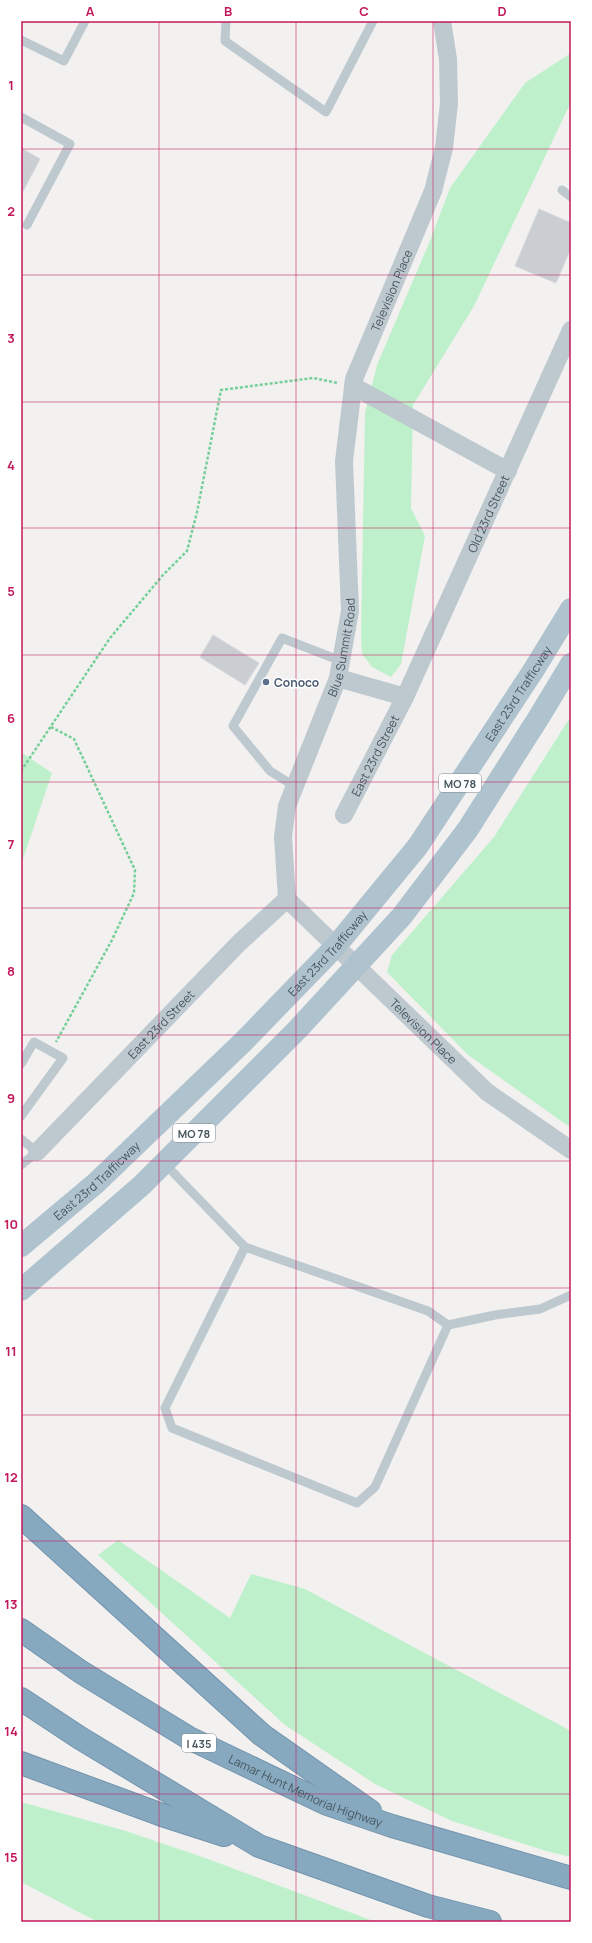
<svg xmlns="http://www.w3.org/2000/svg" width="592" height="1943" font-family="Manrope,sans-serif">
<rect width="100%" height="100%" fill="#f3f0f0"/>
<path fill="#bef1cb" d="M571 53V102L474 306 413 405 411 508 425 536 401 664 391 677 372 667 362 654 361 635 365 413 377 365 429 243 450 188 525 83Z
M571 716V1128L468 1055 387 972 392 955 494 837Z
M21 752 52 773 21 865Z
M118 1540 230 1618 251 1574 305 1589 571 1731V1857L546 1851 452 1821 375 1784 285 1725 98 1555Z
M21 1802 126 1831 208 1859 376 1922H98L21 1882Z"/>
<path fill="#caced3" stroke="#d4d7dc" d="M21 148 40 159 21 195Z
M539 209 571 223V248L556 283 515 266Z
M213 635 259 663 245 685 200 657Z"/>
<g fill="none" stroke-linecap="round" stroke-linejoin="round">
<defs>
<g id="motorway">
<path d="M21 1516 262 1735 370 1811"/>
<path id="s6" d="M21 1630 81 1672 189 1738 327 1804 392 1826 571 1878"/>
<path d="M21 1699 80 1738 259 1846 428 1906 490 1922"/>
<path d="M21 1763 162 1815 224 1835"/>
</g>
</defs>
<use href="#motorway" stroke="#7294ac" stroke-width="24"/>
<path stroke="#75d098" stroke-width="2.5" stroke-dasharray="3 2" stroke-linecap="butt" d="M51 727 74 739 135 870 134 893 112 940 56 1042
M21 771 110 638 163 575 187 551 197 512 221 390 313 378 338 383"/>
<path stroke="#bdc9cf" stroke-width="9" d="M226 21 225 41 326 112 373 21
M21 40 64 61 85 21
M21 117 70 144 27 225
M562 190 571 197
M294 786 270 771 233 726 282 638 341 661
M21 1064 34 1042 63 1058 21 1116
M21 1139 37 1152 21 1165
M164 1163 245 1247 165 1408 172 1428 357 1503 375 1487 448 1325 428 1311 245 1247
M448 1325 495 1315 540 1309 571 1295"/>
<g stroke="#bdc9cf" stroke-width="18">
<path d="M353 386 508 471"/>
<path d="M338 678 405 697"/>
<path id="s1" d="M344 815 405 697 571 330"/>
<path id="s2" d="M287 899 283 837 287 806 338 678 350 611 344 461 354 379 433 191 444 148 449 103 448 59 442 21"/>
<path id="s3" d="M287 899 487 1092 571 1150"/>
<path id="s4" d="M37 1152 239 943 287 899"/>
</g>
<g stroke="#afc3cf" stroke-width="22">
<path id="s5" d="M21 1246 96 1183 244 1041 335 947 418 846 533 671 571 609"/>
<path d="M21 1290 142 1185 297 1030 402 916 468 829 539 717 571 664"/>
</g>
<use href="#motorway" stroke="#87a9c0" stroke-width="22"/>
</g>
<path fill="none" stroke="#c2185b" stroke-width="1" stroke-opacity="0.55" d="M159 21V1922M296 21V1922M433 21V1922M21 149H571M21 275H571M21 402H571M21 528H571M21 655H571M21 782H571M21 908H571M21 1035H571M21 1161H571M21 1288H571M21 1415H571M21 1541H571M21 1668H571M21 1794H571"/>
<circle fill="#5c6f8a" stroke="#fff" stroke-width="1.5" cx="266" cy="682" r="4"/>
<g text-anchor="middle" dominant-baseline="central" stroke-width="3" stroke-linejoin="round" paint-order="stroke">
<g fill="#fff" stroke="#7e898e" stroke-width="1">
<rect x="439" y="774" width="42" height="18" rx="3"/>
<rect x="173" y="1124" width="42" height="18" rx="3"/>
<rect x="182" y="1734" width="34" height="18" rx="3"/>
</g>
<g font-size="11" font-weight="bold" fill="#47565e">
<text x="460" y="783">MO 78</text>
<text x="194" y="1133">MO 78</text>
<text x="199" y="1743">I 435</text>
</g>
<g font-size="12" fill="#47565e" stroke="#fff">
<text stroke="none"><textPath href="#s2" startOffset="628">Television Place</textPath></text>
<text stroke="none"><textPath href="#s1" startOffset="334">Old 23rd Street</textPath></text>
<text stroke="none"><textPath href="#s2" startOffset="262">Blue Summit Road</textPath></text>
<text stroke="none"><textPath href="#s5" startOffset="747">East 23rd Trafficway</textPath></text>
<text stroke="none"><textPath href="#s1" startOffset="67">East 23rd Street</textPath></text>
<text stroke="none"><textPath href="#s5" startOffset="424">East 23rd Trafficway</textPath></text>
<text stroke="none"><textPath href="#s4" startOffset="178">East 23rd Street</textPath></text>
<text stroke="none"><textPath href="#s3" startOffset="190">Television Place</textPath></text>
<text stroke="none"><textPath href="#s5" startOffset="100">East 23rd Trafficway</textPath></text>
<text stroke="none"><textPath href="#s6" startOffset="328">Lamar Hunt Memorial Highway</textPath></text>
</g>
<g font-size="12" font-weight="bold" fill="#4e5e75" stroke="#fff" text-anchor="start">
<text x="274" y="682">Conoco</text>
</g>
</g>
<rect width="592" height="1943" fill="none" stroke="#ffffff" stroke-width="44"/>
<rect x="22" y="22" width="548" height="1899" fill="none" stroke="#c2185b" stroke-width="1.5"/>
<g font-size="13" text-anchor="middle" font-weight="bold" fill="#c2185b">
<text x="90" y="16">A</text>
<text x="228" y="16">B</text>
<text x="364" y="16">C</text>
<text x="502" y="16">D</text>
<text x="11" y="90">1</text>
<text x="11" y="216">2</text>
<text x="11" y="343">3</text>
<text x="11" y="470">4</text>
<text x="11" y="596">5</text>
<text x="11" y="723">6</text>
<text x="11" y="849">7</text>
<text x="11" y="976">8</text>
<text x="11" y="1103">9</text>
<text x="11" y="1229">10</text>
<text x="11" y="1356">11</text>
<text x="11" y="1482">12</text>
<text x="11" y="1609">13</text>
<text x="11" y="1736">14</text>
<text x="11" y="1862">15</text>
</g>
</svg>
